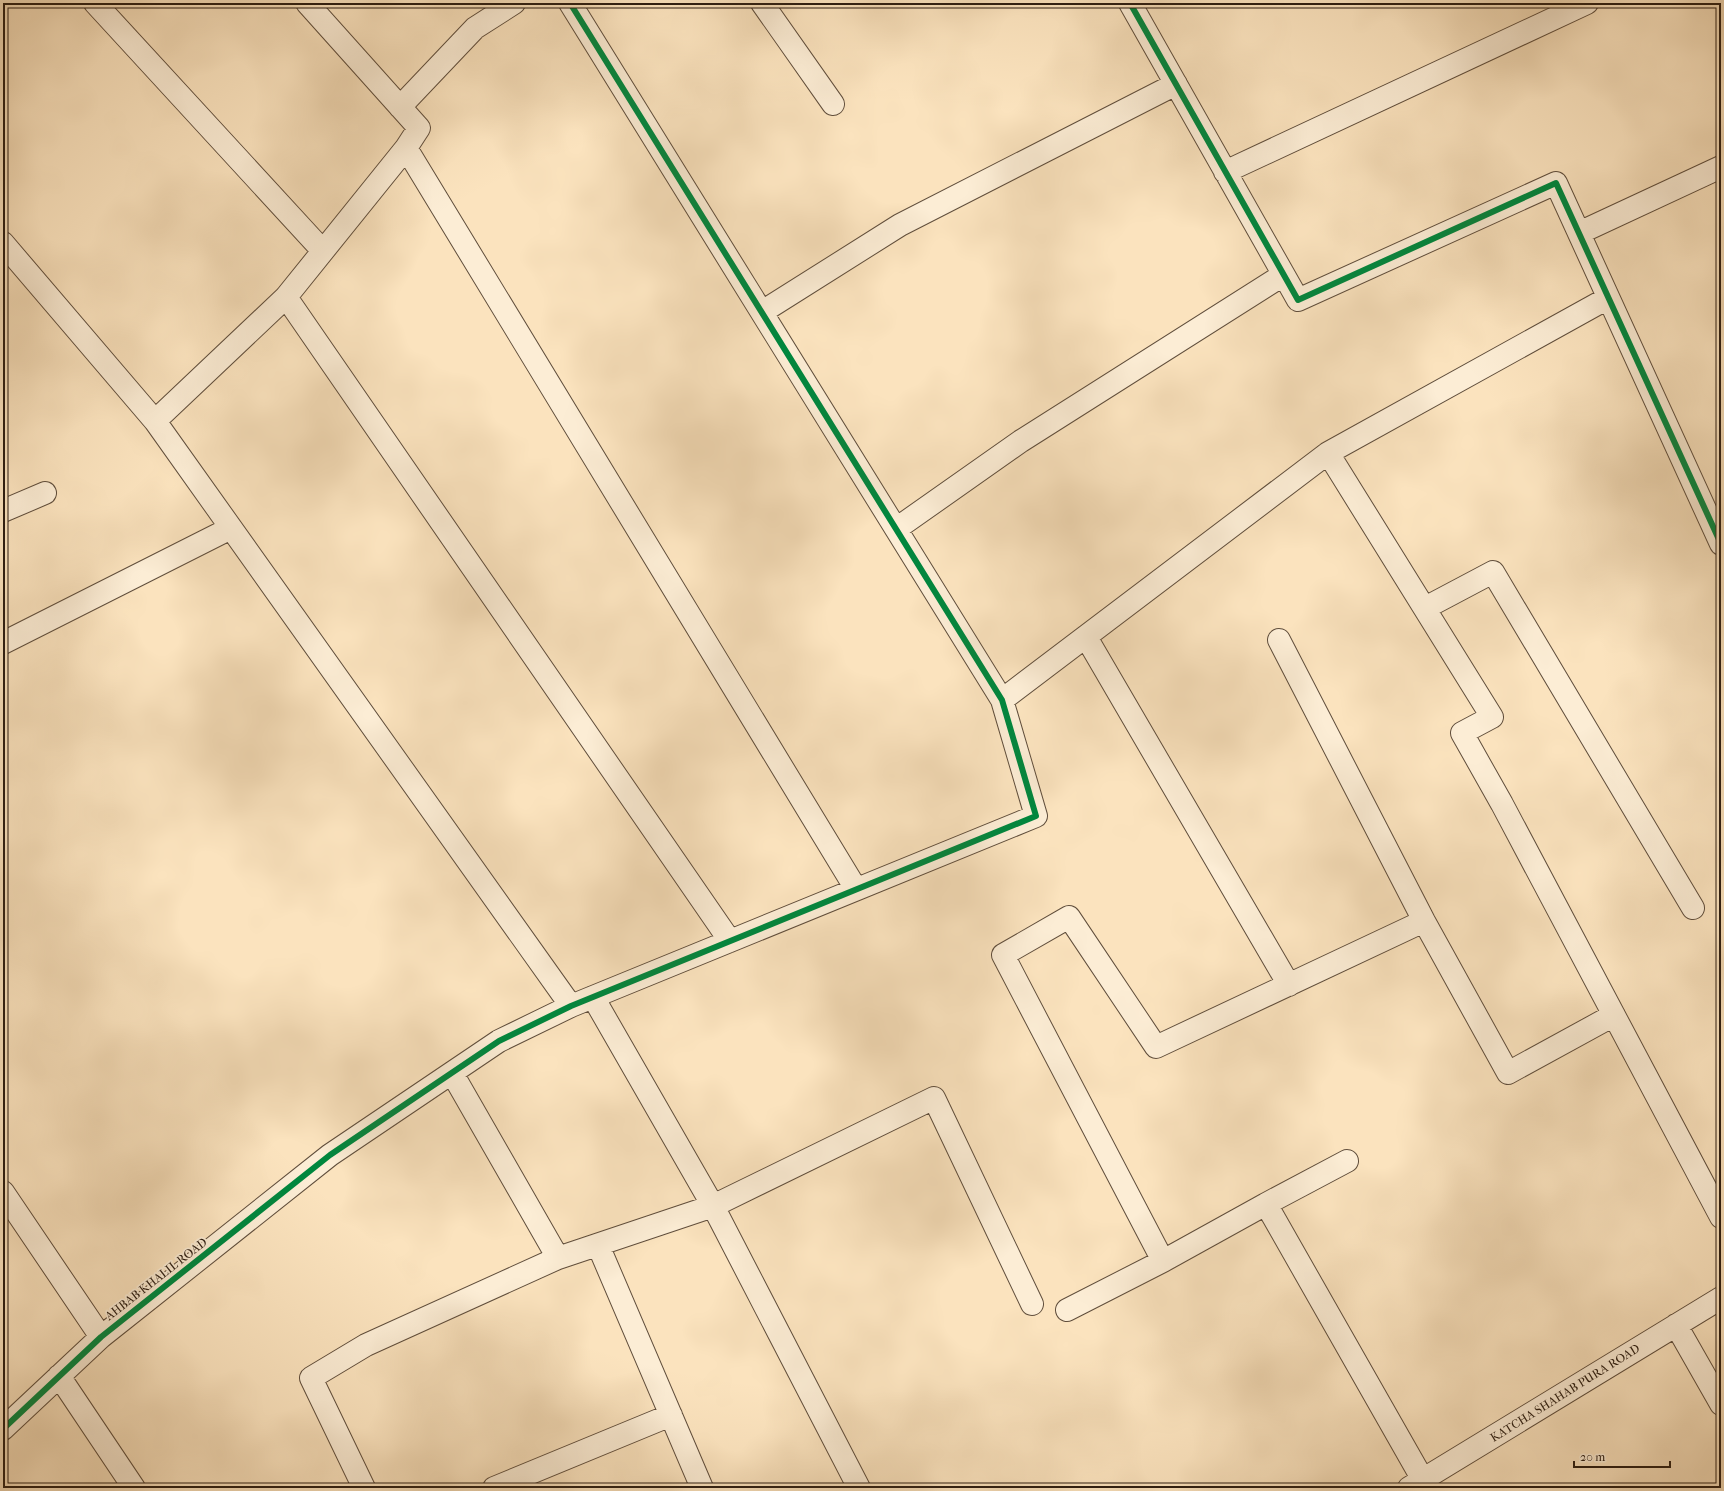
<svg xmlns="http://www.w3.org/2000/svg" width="1724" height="1491" font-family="'IM FELL French Canon',serif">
<rect width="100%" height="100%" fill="#fbe3be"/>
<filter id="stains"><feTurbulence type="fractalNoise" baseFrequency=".005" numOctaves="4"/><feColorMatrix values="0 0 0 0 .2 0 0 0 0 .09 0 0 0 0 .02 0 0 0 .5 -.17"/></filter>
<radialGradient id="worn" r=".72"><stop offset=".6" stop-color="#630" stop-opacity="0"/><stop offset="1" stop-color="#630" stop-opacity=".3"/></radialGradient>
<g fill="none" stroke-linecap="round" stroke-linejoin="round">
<defs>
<path id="minor" d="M95 3 323 251
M762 3 833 104
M1130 3 1298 300 1556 183 1721 544
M400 107 475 28 514 3
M406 148 856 889
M1225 172 1587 3
M1579 233 1721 167
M3 243 155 421 571 1006
M286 297 730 941
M762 312 900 225 1176 84
M155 421 286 297 406 148 419 128 307 3
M1328 453 1492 717 1462 733 1502 804 1721 1217
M3 511 45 493
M896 529 1021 441 1283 275
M1425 608 1493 572 1693 908
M1086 637 1289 985
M1279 640 1424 921 1508 1073 1614 1015
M3 643 231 528
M1002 700 1328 453 1608 298
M593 997 713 1206 859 1488
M452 1073 558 1258 713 1206 934 1098 1032 1304
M3 1192 101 1337
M1266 1204 1347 1161
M598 1245 702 1488
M1067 1310 1163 1261
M1676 1325 1721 1404
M59 1376 134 1488
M3 1429 101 1337 330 1155 499 1041 571 1006 1036 816 1002 700 570 3
M1423 1480 1266 1204 1163 1261 1003 955 1069 917 1156 1047 1424 921
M364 1488 311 1378 366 1345 558 1258
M494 1488 671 1415
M1409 1488 1721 1298"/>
</defs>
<use href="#minor" stroke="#604e3c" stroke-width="24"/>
<use href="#minor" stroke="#fcedd5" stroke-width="22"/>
<defs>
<path id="cycleway" d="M1130 3 1298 300 1556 183 1721 544
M3 1429 101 1337 330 1155 499 1041 571 1006 1036 816 1002 700 570 3"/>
</defs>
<use href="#cycleway" stroke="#fcedd5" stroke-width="8"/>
<use href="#cycleway" stroke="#00873e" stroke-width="6"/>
</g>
<g text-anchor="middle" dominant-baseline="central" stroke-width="3.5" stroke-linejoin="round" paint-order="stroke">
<g font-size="12" fill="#2c1d11" stroke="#fcedd5">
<text transform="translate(156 1279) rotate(-38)">AHBAB KHALIL ROAD</text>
<text transform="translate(1565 1393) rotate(-32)">KATCHA SHAHAB PURA ROAD</text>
</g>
</g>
<rect width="1724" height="1491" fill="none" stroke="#fbe3be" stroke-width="16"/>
<rect x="4" y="4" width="1716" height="1483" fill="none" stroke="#2c1d11" stroke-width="2"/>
<rect x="8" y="8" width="1708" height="1475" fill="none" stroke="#2c1d11"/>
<path d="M1574 1461v6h96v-6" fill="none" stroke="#2c1d11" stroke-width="2"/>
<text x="1580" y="1461" font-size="12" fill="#2c1d11" stroke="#fcedd5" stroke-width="3" paint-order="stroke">20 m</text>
<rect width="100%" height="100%" filter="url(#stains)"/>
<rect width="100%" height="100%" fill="url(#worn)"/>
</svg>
